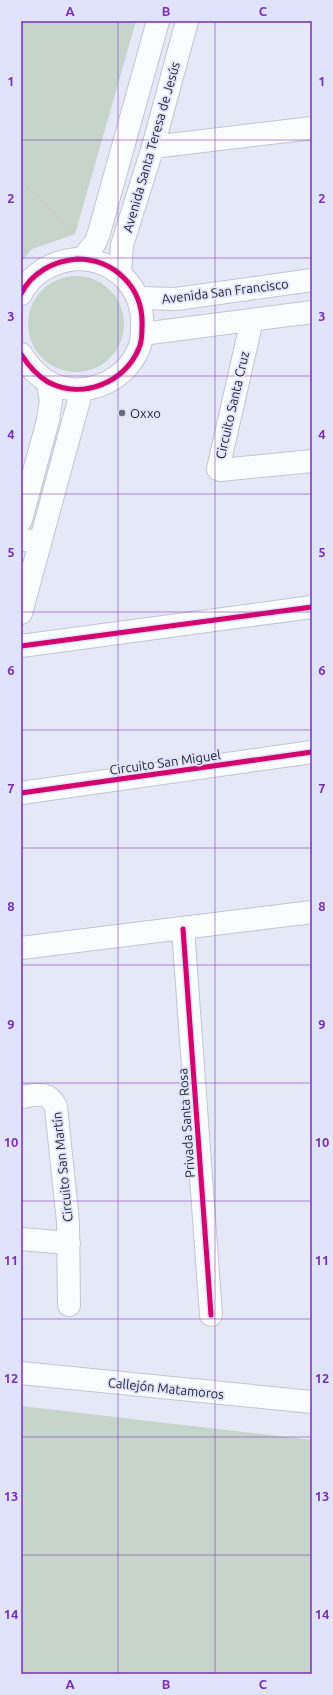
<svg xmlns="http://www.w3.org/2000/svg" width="333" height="1695" font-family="Ubuntu,sans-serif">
<rect width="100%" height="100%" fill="#e5e8f6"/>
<path fill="#c5d5c9" d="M21 21H136L75 234 32 249 21 262Z
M28 324a48 48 0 1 1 96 0a48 48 0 1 1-96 0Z
M21 1406 312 1440V1674H21Z"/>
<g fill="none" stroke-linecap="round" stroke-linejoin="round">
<defs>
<path id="minor" d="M153 147 312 128
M82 259 95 243 99 233 158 21
M120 274 122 245 153 147 187 21
M21 294C32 272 54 261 77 259 95 259 112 266 124 278 138 292 143 308 142 327 142 334 142 342 139 348 125 383 82 400 48 382 36 375 28 365 21 354
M138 298 176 299 312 280
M252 320 218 469 221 470 312 461
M142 334 312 312
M21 520 48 420 51 400 47 381
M21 539 39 543
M21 613 82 389
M21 646 312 607
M21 793 312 752
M183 929 211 1315
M21 948 312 912
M21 1097C36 1095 48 1090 56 1107L68 1222 69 1305
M21 1239 69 1243
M21 1373 312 1402"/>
</defs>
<use href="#minor" stroke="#c3c5d0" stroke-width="24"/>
<path stroke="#cbcbd0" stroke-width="2.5" stroke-dasharray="4 2" stroke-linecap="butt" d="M27 187 74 233"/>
<use href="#minor" stroke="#fbfcfe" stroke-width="22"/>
<defs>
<path id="cycleway" d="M21 294C32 272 54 261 77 259 95 259 112 266 124 278 138 292 143 308 142 327 142 334 142 342 139 348 125 383 82 400 48 382 36 375 28 365 21 354
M21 646 312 607
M21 793 312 752
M183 929 211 1315"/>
</defs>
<use href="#cycleway" stroke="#dfe3fc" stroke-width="8"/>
<use href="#cycleway" stroke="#d6006c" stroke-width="5"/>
</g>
<path fill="none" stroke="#7b2cbf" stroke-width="1" stroke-opacity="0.55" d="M118 21V1674M215 21V1674M21 140H312M21 258H312M21 376H312M21 494H312M21 612H312M21 730H312M21 848H312M21 965H312M21 1083H312M21 1201H312M21 1319H312M21 1437H312M21 1555H312"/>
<circle fill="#6a6c77" stroke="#dfe3fc" stroke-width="1.5" cx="122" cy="413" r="4"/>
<g text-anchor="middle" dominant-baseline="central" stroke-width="3.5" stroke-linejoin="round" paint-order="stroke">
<g font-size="13" fill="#272932" stroke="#dfe3fc">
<text transform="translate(151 147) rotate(-74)">Avenida Santa Teresa de Jesús</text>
<text transform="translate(225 291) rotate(-7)">Avenida San Francisco</text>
<text transform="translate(232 405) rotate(-77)">Circuito Santa Cruz</text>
<text transform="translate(165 762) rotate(-8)">Circuito San Miguel</text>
<text transform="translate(186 1123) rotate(-94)">Privada Santa Rosa</text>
<text transform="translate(62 1167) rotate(-96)">Circuito San Martín</text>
<text transform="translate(166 1388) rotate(6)">Callejón Matamoros</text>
</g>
<g font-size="13" fill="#272932" stroke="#dfe3fc" text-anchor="start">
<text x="130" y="413">Oxxo</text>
</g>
</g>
<rect width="333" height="1695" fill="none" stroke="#dfe3fc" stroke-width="44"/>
<rect x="22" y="22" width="289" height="1651" fill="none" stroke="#7b2cbf" stroke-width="1.5"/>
<g font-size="13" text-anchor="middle" font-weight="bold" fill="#7b2cbf">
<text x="70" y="16">A</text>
<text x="166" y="16">B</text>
<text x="263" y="16">C</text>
<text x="11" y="86">1</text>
<text x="322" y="86">1</text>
<text x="11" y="203">2</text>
<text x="322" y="203">2</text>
<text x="11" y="321">3</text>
<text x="322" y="321">3</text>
<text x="11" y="439">4</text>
<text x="322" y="439">4</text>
<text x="11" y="557">5</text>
<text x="322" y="557">5</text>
<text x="11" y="675">6</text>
<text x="322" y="675">6</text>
<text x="11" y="793">7</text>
<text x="322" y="793">7</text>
<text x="11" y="911">8</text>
<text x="322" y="911">8</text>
<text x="11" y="1029">9</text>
<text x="322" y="1029">9</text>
<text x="11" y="1147">10</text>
<text x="322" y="1147">10</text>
<text x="11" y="1265">11</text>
<text x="322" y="1265">11</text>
<text x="11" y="1383">12</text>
<text x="322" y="1383">12</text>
<text x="11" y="1501">13</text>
<text x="322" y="1501">13</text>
<text x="11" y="1619">14</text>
<text x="322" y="1619">14</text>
<text x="70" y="1689">A</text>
<text x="166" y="1689">B</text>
<text x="263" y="1689">C</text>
</g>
</svg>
